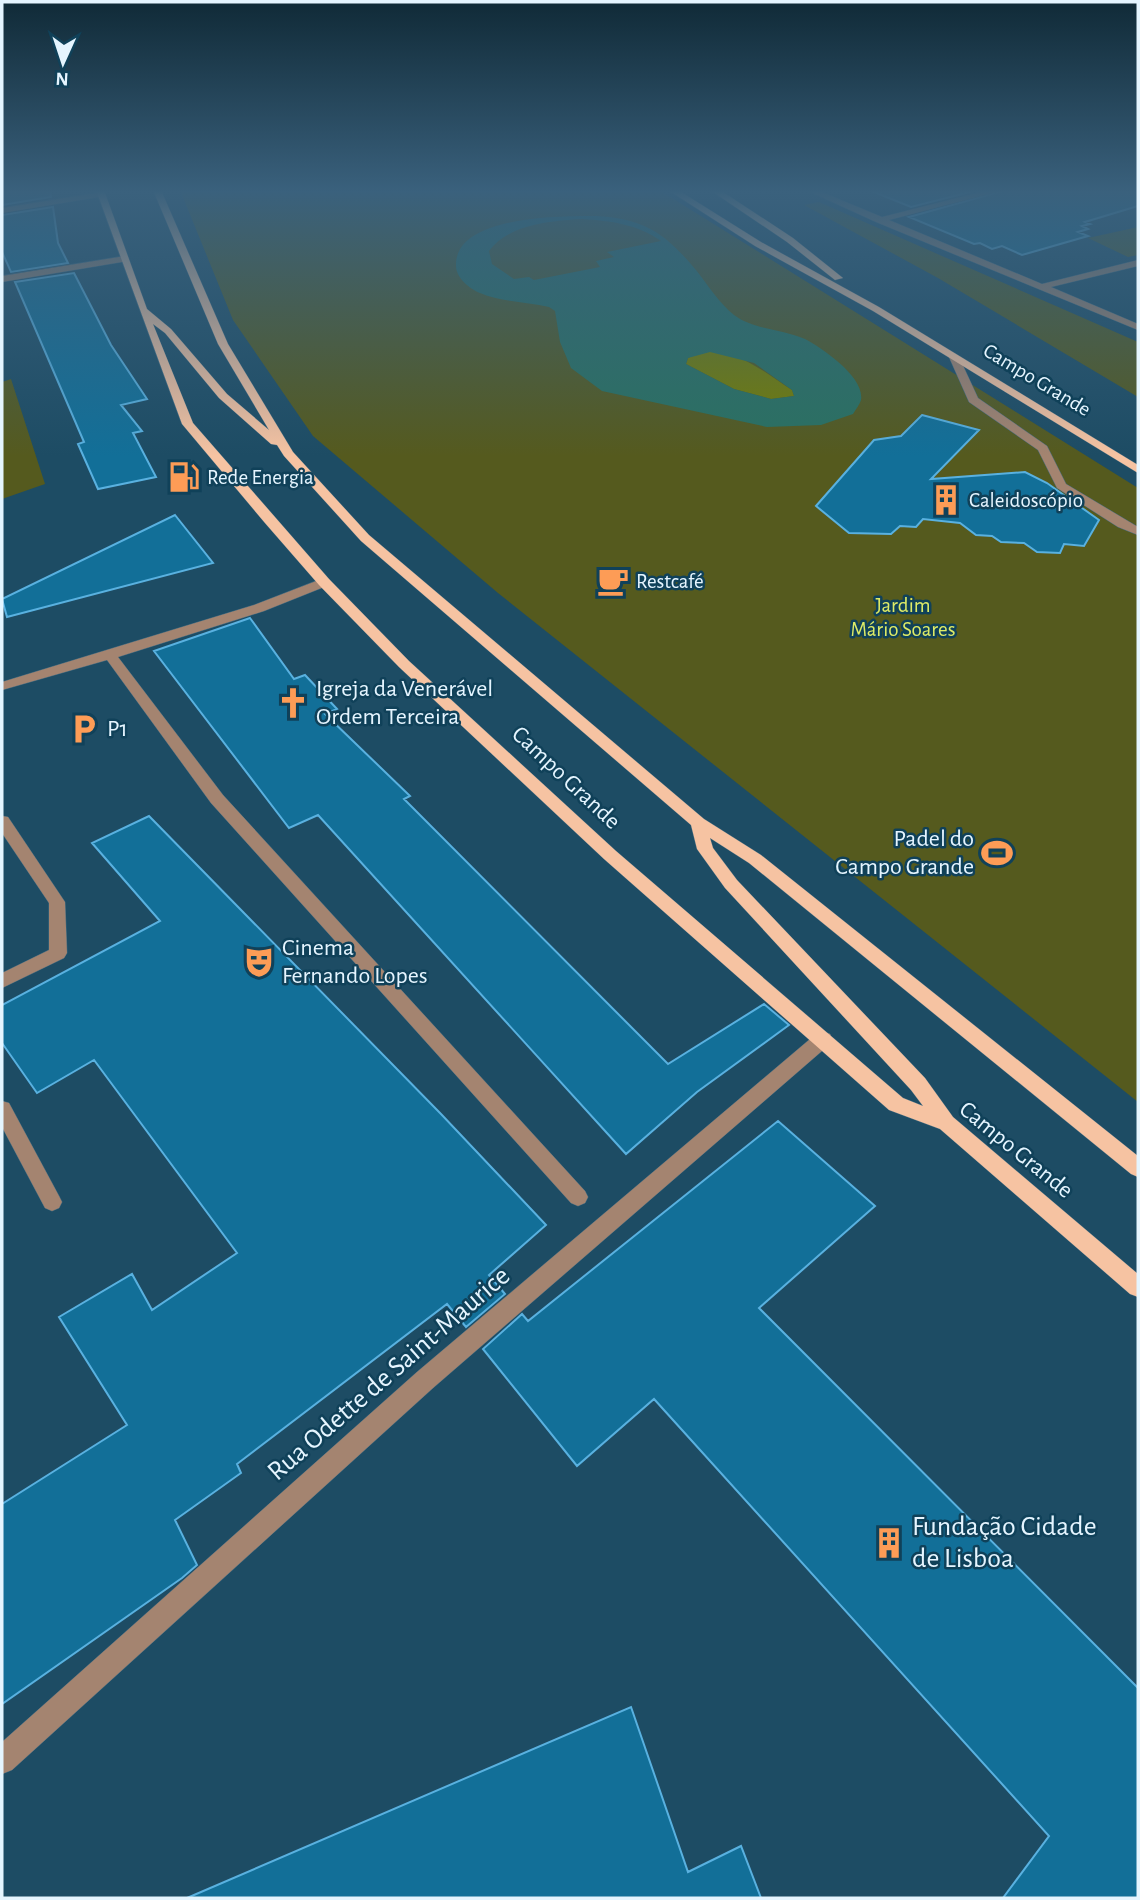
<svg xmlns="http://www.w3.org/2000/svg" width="1140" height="1900" font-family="'Alegreya Sans',sans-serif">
<rect width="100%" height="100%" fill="#1d4c64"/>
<path fill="#555a1e" d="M180 190H659L1138 488V1102L498 593 313 436 233 320Z
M819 202 1138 342V397L938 278 804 205Z
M1138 227V255L1128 257 1088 238Z
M11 379 45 484 2 499V382Z"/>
<path fill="#767e01" d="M701 352C739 349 762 371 792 390L794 396 771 399 734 389 686 364 688 358Z"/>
<path fill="#2a7160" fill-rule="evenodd" d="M596 216C645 219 665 233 696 270 708 285 718 302 734 315 754 330 782 329 805 339 822 348 865 377 861 400 860 404 856 409 853 414L821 425 767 427 602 391 571 368 560 342 555 311 549 307C527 302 501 302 480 293 470 289 456 278 456 266 454 215 564 216 596 216ZM582 219C611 221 637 224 661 241L607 252 614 257 596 261 600 267 534 280 529 277 514 279 492 264 489 251C509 224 551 221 582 219ZM710 352 754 363 792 390 794 396 771 399 734 389 686 364 688 358Z"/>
<path fill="#126f98" stroke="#59b1e0" stroke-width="2" d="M2 190H50L51 197 2 205Z
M874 190H978L911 207 874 192Z
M1006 190H1138V206L1085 222 1090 224 1082 226 1088 229 1078 232 1088 236 1022 255 1002 246 992 249 980 243 974 244 909 217Z
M53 207 58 243 68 263 11 272 2 252V215Z
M74 273 111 345 147 399 121 405 142 431 133 433 156 477 98 489 78 444 84 442 15 282Z
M922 415 979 430 931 479 1025 472 1047 483 1099 520 1084 546 1064 544 1060 553 1037 552 1024 543 1001 542 992 536 976 535 960 523 923 519 916 527 900 526 891 534 849 533 816 506 874 440 901 436Z
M175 515 213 563 7 617 2 599Z
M250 618 294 679 305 675 337 709 325 714 410 796 404 799 668 1064 764 1004 789 1025 697 1092 626 1154 318 815 289 828 154 651Z
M149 816 441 1114 546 1225 489 1275 505 1294 466 1327 447 1304 237 1464 241 1473 175 1520 197 1565 182 1578 2 1704V1504L127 1425 59 1317 132 1274 152 1310 237 1253 94 1060 37 1093 2 1043V1005L160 921 92 843Z
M778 1121 875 1206 759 1308 1138 1688V1898H1003L1049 1836 654 1399 577 1466 483 1349 522 1314 528 1321Z
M631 1707 688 1872 741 1846 761 1898H187Z"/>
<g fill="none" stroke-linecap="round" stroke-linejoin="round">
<defs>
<path id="minor" d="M806 190H817L882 217 989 190H1003L889 220 1042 284 1138 260V266L1051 287 1138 324V330L876 222Z
M102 192 105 196 2 213V208Z
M125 256 128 257V261L2 282V276Z
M954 354 959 357 978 398 1047 446 1066 484 1138 527V535L1118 527 1057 488 1038 450 969 402 949 357Z
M324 578 329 579V585L264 611 118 657 223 795 585 1191 588 1197 585 1203 578 1206 571 1203 211 803 107 660 2 690V682L254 605Z
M2 816 8 817 65 902 67 953 64 958 2 988V973L49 950V903L2 833Z
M823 1032 830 1034 832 1039 830 1044 433 1388 12 1770 2 1774V1742L417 1372 816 1034Z
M2 1101 9 1103 59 1196 62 1202 59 1208 52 1211 45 1208 2 1127Z"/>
<path id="major" d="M96 190H104L147 309 171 329 227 394 269 430 218 344 153 190H161L228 344 293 452 369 535 704 819 761 855 1138 1156V1177L1131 1174 749 863 710 838 713 848 737 880 925 1078 953 1117 1138 1274V1297L1130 1294 940 1129 889 1110 604 859 399 667 319 585 265 523 182 424ZM153 324 165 333 219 398 271 444 277 445 284 456 361 541 691 825 697 849 725 888 911 1090 923 1106 903 1098 616 851 409 661 329 579 193 423Z
M668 190H678L761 242 879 307 1138 465V473L873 311 755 246Z
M710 190H720L793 238 843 278 835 280 787 242Z"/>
</defs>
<use href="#minor" stroke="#416a80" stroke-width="1"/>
<use href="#major" stroke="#416a80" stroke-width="1"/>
<use href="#minor" fill="#a48470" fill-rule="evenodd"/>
<use href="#major" fill="#f6c3a2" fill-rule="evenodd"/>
</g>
<linearGradient id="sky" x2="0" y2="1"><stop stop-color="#102a37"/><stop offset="0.42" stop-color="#3a617d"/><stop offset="1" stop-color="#3a617d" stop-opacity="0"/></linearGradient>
<rect width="1140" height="456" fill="url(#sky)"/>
<defs>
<symbol id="fuel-bare" viewBox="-9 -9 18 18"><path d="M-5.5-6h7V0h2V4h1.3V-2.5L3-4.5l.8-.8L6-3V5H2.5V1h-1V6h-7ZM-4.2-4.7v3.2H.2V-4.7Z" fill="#fd9c56" stroke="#104159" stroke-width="2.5" paint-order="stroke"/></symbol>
<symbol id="building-bare" viewBox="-9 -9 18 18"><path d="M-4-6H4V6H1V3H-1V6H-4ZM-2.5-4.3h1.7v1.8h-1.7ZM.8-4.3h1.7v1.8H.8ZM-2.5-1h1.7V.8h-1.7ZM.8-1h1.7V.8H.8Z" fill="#fd9c56" stroke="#104159" stroke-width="2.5" paint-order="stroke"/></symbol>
<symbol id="cafe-bare" viewBox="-9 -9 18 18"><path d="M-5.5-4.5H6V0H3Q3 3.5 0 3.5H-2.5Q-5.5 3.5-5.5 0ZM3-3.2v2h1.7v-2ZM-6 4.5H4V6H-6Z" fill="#fd9c56" stroke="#104159" stroke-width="2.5" paint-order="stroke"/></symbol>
<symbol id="church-bare" viewBox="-9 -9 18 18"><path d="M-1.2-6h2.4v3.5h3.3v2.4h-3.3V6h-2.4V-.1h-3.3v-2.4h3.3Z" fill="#fd9c56" stroke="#104159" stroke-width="2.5" paint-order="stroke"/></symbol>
<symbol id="parking-bare" viewBox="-9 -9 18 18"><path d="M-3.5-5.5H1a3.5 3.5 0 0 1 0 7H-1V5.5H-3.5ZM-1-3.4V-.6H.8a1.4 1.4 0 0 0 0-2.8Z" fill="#fd9c56" stroke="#104159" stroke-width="2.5" paint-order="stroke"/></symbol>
<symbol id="stadium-bare" viewBox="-9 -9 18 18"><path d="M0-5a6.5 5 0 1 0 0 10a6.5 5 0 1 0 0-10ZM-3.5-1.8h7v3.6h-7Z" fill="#fd9c56" stroke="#104159" stroke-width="2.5" paint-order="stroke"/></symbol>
<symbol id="theatre-bare" viewBox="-9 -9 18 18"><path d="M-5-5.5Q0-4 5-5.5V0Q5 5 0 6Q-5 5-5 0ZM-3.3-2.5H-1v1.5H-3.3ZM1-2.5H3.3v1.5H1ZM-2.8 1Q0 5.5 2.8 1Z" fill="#fd9c56" stroke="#104159" stroke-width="2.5" paint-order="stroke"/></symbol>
</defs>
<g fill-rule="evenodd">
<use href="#fuel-bare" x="162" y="455" width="44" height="44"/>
<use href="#building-bare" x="924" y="478" width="44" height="44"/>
<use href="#cafe-bare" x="591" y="559" width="44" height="44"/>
<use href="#church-bare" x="271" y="681" width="44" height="44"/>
<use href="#parking-bare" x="62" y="707" width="44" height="44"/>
<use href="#stadium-bare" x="975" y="831" width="44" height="44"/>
<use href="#theatre-bare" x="237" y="940" width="44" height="44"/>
<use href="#building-bare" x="867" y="1521" width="44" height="44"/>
</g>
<g text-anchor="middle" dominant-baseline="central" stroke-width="5" stroke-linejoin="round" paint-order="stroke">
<g font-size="21" fill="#e5f5ff" stroke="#104159">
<text transform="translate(1037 380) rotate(31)">Campo Grande</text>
</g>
<g font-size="21" fill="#e5f5ff" stroke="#104159" text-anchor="start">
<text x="207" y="477">Rede Energia</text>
<text x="969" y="500">Caleidoscópio</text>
<text x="636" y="581">Restcafé</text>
</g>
<g font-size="21" fill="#deeb66" stroke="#104159">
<text x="903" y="605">Jardim<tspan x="903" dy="24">Mário Soares</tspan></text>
</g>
<g font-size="24" fill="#e5f5ff" stroke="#104159" text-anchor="start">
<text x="316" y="689">Igreja da Venerável<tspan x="316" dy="28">Ordem Terceira</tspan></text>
<text x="107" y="729">P1</text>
<text x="974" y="839" text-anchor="end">Padel do<tspan x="974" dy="28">Campo Grande</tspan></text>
<text x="282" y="948">Cinema<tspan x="282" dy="28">Fernando Lopes</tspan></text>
</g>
<g font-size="24" fill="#e5f5ff" stroke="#104159">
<text transform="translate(566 778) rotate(43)">Campo Grande</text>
<text transform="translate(1016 1150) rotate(39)">Campo Grande</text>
</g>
<g font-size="28" fill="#e5f5ff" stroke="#104159">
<text transform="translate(389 1374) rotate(-41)">Rua Odette de Saint-Maurice</text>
</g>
<g font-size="28" fill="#e5f5ff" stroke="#104159" text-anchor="start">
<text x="912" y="1527">Fundação Cidade<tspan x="912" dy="32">de Lisboa</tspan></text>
</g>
</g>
<rect width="1140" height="1900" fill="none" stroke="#e5f5ff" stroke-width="7"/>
<g transform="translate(63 63) rotate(183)" stroke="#104159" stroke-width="5" paint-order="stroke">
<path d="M0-5L12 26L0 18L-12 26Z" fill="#e5f5ff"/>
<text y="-10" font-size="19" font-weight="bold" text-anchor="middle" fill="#e5f5ff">N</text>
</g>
</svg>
